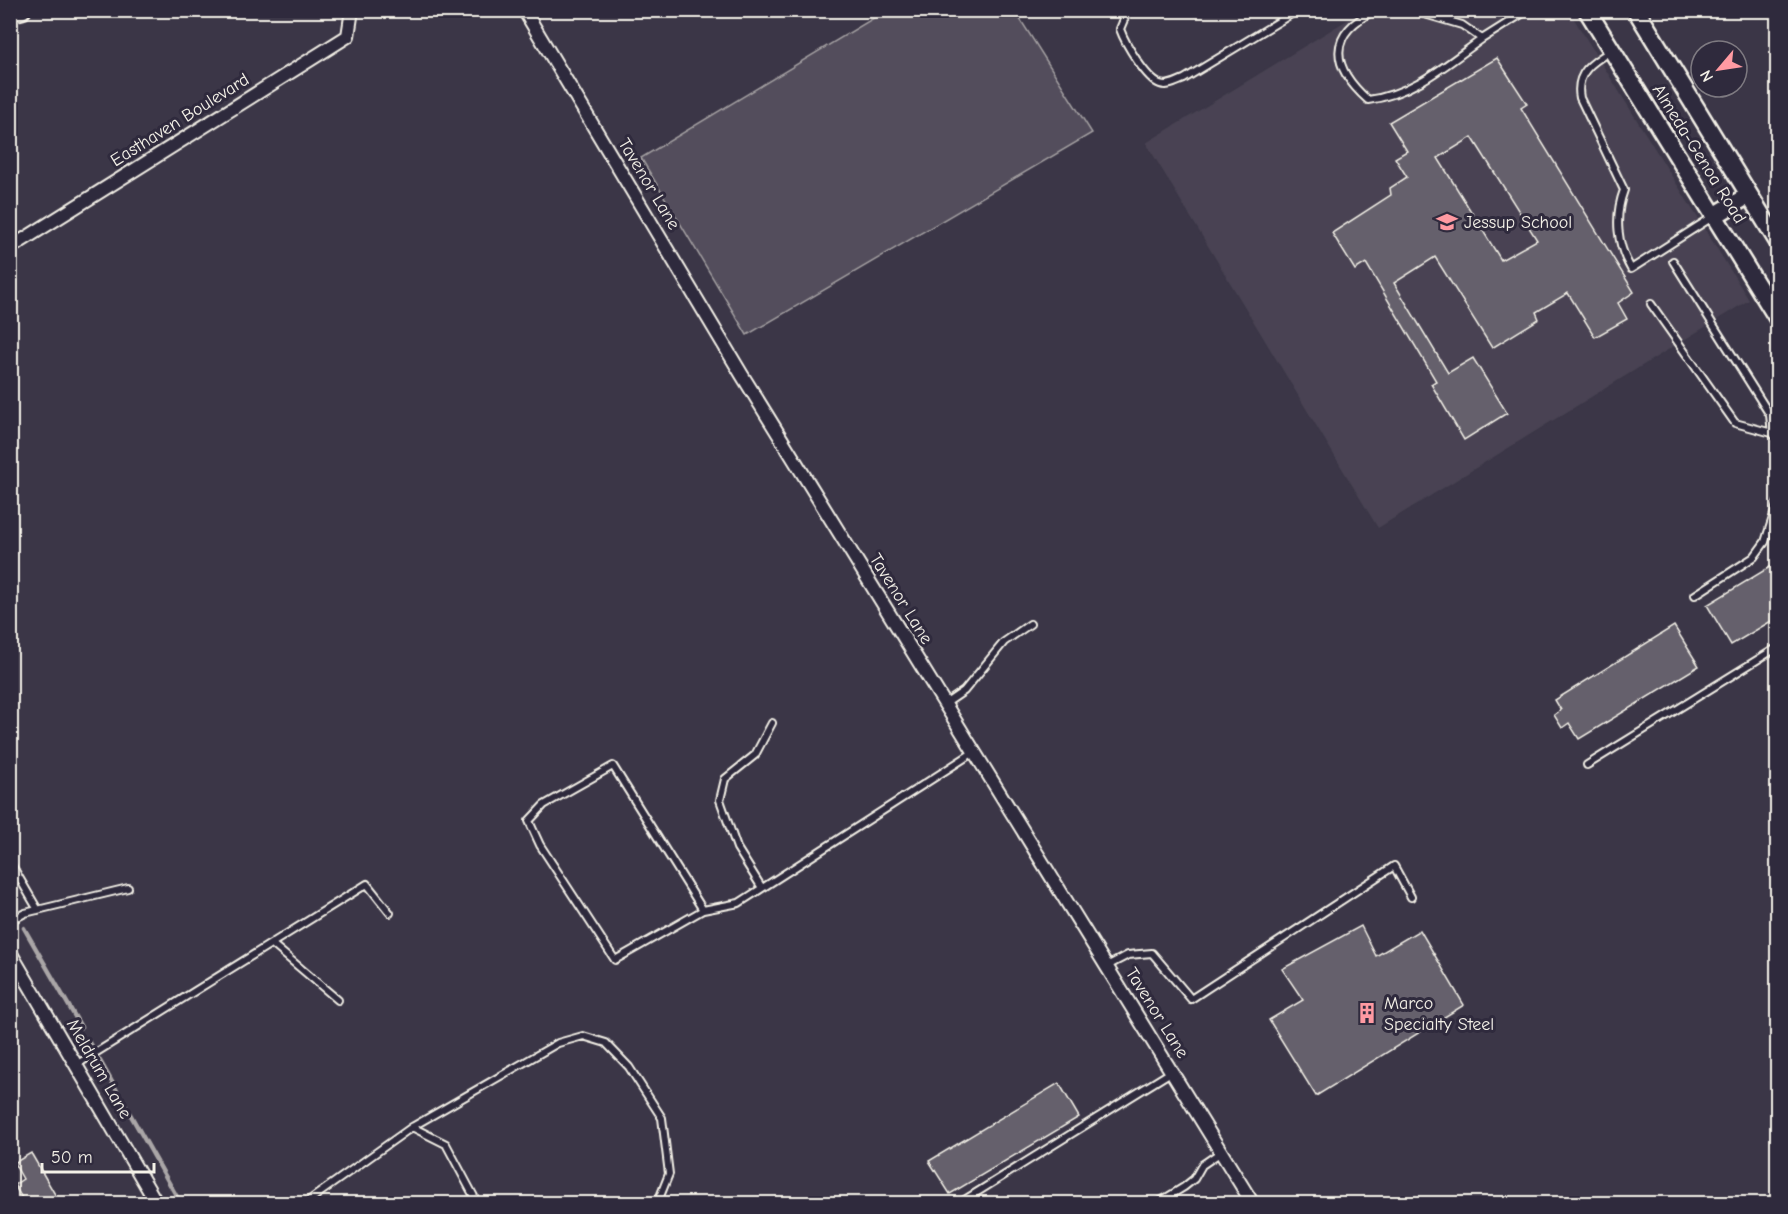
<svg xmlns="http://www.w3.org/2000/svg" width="1788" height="1214" font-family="'Comic Neue',sans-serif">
<rect width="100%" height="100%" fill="#3b3647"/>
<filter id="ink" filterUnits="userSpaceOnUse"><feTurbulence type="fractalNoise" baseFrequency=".0167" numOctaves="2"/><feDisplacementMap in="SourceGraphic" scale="12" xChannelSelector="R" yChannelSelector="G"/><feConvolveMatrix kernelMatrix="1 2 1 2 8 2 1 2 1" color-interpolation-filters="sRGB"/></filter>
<g filter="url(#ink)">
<path fill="#484352" d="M1362 11H1569L1749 300 1378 528 1146 143Z"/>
<path fill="#534e5c" stroke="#a4a0a2" stroke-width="1.5" d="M887 10 1015 11 1092 133 747 335 641 158Z"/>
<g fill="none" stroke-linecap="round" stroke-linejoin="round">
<path stroke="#aaa6a7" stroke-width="4.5" d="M10 905 11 906
M24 928 81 1027
M87 1039 91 1046
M99 1059 181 1204"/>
</g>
<path fill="#65616c" stroke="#f4f1e8" stroke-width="1.5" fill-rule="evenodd" d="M1497 58 1527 104 1521 108 1634 292 1618 303 1627 319 1595 337 1568 293 1536 312 1539 319 1492 348 1435 257 1394 283 1448 373 1473 358 1507 413 1464 440 1431 384 1436 381 1366 263 1355 270 1332 233 1391 195 1390 188 1407 177 1395 158 1407 151 1389 122ZM1472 137 1537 240 1501 260 1438 158Z
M1778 562V617L1731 645 1707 605Z
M1674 626 1699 666 1579 739 1569 723 1562 728 1554 715 1561 710 1555 700Z
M1361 926 1376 956 1420 930 1464 1005 1316 1096 1269 1020 1303 1000 1282 969Z
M1059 1083 1079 1117 950 1194 929 1161Z
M31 1153 60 1203H25L14 1185 23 1179 14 1163Z"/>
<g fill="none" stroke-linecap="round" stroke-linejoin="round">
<defs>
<path id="service" d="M1128 10 1120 29C1125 43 1146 79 1160 84 1168 87 1176 82 1184 79L1298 10
M1376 10C1326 34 1331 67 1368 100 1413 94 1446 65 1482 39
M1411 10 1462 25 1482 39 1528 10
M1611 51C1592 62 1575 73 1580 98L1624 190C1614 217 1617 245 1631 269L1714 216
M1673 261 1770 415 1772 433
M1651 304 1735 423 1772 433 1778 440
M1695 595 1754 557 1765 542 1778 502
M945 704 964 691 1004 642 1030 624
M1587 765 1778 647
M10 862 38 910
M762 888 737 848 720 800 725 779 755 755 772 723
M703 910 613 766 544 805 529 821 540 845 615 960 703 910 739 903 974 752
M10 921 25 913 128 888
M272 944 338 1000
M1107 966 1128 955 1152 953 1191 999 1394 866 1411 897
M76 1065 367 884 390 913
M412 1127 446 1144 478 1204
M304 1204 412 1127 558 1043 583 1036 606 1043 629 1067 662 1118 669 1174 657 1204
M958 1204 1171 1072
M1156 1204 1184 1187 1194 1179 1202 1165 1221 1152"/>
<path id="minor" d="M524 10 742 375 1253 1204
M10 248 348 36 352 10
M10 952 157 1204"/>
<path id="secondary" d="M1587 10 1778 319
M1636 10 1778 242
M10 13 22 10
M1714 216 1749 195"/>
</defs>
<use href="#service" stroke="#f4f1e8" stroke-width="10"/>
<use href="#minor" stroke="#f4f1e8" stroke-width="16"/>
<use href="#secondary" stroke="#f4f1e8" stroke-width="21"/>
<use href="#service" stroke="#2f2a3d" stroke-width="6"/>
<use href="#minor" stroke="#2f2a3d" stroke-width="12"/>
<use href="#secondary" stroke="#2f2a3d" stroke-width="16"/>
</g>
</g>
<defs>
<symbol id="school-bare" viewBox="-9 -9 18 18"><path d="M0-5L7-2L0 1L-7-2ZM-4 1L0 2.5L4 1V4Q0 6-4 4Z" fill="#ff9aa2" stroke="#2f2a3d" stroke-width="2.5" paint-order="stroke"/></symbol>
<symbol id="building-bare" viewBox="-9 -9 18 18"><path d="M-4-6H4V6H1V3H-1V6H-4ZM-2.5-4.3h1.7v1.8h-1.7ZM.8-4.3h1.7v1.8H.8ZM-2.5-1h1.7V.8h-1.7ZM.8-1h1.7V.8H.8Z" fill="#ff9aa2" stroke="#2f2a3d" stroke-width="2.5" paint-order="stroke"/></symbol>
</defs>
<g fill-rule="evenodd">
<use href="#school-bare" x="1432" y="207" width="30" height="30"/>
<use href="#building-bare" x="1352" y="998" width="30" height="30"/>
</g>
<g text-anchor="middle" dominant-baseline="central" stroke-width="6" stroke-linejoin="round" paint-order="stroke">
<g font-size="18" fill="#f4f1e8" stroke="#2f2a3d">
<text transform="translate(180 120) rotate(-32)">Easthaven Boulevard</text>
<text transform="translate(1699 154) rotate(58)">Almeda-Genoa Road</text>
<text transform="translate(649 184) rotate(59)">Tavenor Lane</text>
<text transform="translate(901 599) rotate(58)">Tavenor Lane</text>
<text transform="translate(1157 1013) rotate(58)">Tavenor Lane</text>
<text transform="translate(99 1069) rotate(60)">Meldrum Lane</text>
</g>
<g font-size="18" fill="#f4f1e8" stroke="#2f2a3d" text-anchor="start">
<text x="1464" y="222">Jessup School</text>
<text x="1384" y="1003">Marco<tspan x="1384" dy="21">Specialty Steel</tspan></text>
</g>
</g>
<rect width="1788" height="1214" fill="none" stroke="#2f2a3d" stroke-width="36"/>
<rect x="18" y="18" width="1752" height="1178" fill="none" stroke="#f4f1e8" stroke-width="2" filter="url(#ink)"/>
<g transform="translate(1719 69) rotate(241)"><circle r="28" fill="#2f2a3d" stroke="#7e7a81" stroke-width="1.5"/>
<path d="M0-4.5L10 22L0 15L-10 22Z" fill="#ff9aa2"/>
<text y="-9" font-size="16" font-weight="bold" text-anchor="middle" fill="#f4f1e8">N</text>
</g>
<path d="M42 1163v9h112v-9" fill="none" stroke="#f4f1e8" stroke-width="3"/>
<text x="51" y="1163" font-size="18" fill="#f4f1e8" stroke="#2f2a3d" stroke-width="4.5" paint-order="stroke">50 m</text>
</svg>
